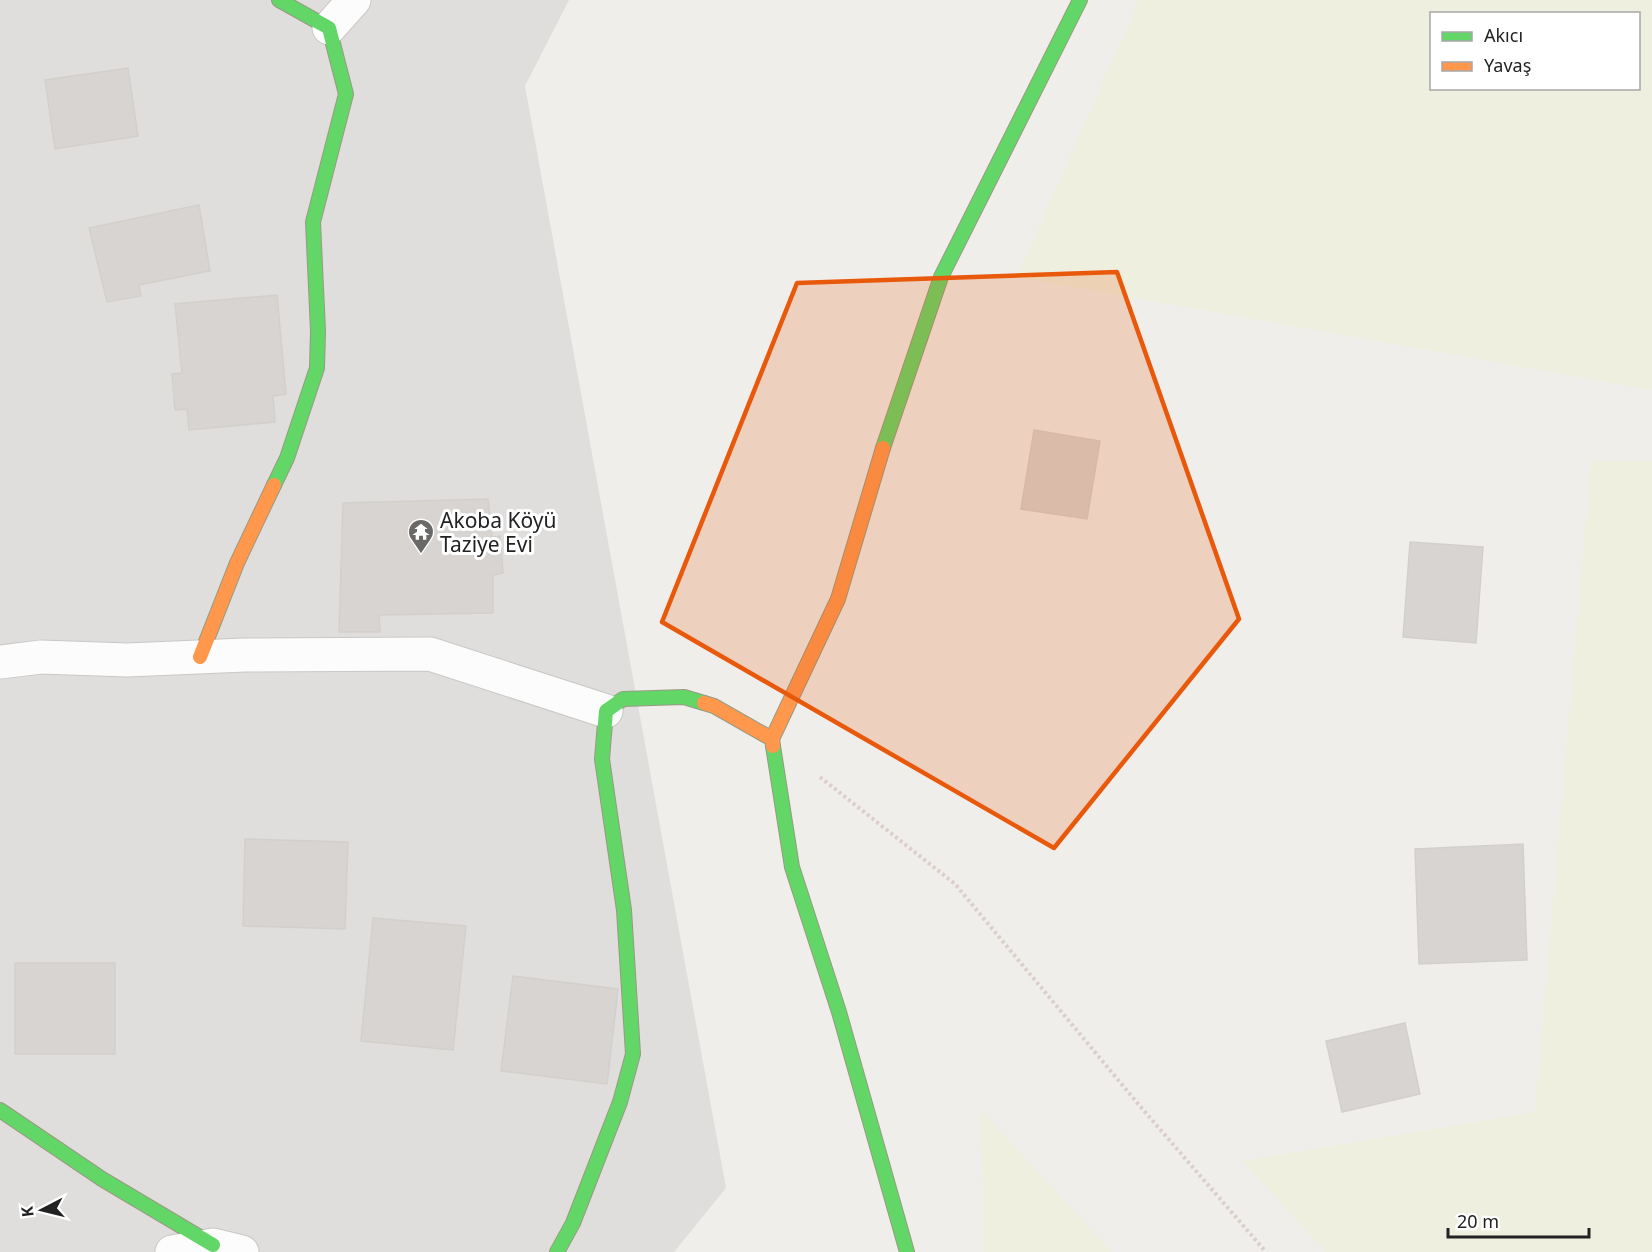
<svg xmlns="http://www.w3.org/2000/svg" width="1652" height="1252" font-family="'Noto Sans',sans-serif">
<rect width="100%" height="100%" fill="#f0eeeb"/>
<path fill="#dfdedc" d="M0 0H569L525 86 726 1188 674 1252H0Z"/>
<path fill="#efefdf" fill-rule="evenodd" d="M1139 0H1652V390L1017 277ZM1432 14H1638V88H1432Z
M1591 461H1652V1252H1326L1243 1161 1535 1112Z
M981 1110 1112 1252H984Z"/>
<path fill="#d7d4d2" stroke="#d3d0cc" stroke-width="1.5" d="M128 68 138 136 55 149 45 80Z
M199 205 210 271 139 285 141 296 107 302 89 228Z
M277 295 286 394 273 396 275 422 189 430 187 409 175 410 172 374 182 373 175 304Z
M1034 430 1100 441 1087 519 1021 509Z
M488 499 492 537 500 536 503 573 493 575V613L379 615 380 632H339L343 503Z
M1410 542 1483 547 1476 643 1403 637Z
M245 839 348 842 345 929 243 926Z
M1523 844 1527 960 1419 964 1415 849Z
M373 918 466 926 453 1050 361 1041Z
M15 963H115V1054H15Z
M513 976 618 989 607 1084 501 1071Z
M1405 1023 1420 1094 1342 1112 1326 1041Z"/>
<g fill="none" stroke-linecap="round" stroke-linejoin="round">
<defs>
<path id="street" d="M329 28 354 0
M0 662 41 657 127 660 245 655 430 654 606 711
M172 1252 213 1245 242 1252"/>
<path id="fast" d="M883 448 941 277 1080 0
M274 485 287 458 317 368 318 331 313 222 346 94 329 28 279 0
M773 746 792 867 839 1012 907 1252
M0 1110 102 1179 213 1245
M557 1252 573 1223 620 1102 633 1054 624 910 602 759 606 711 623 699 684 697 704 703"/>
<path id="slow" d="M200 657 237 563 274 485
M704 703 714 706 772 739
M773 746 772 739 838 599 883 448"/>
</defs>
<use href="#street" stroke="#c9c8c7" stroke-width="35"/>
<use href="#fast" stroke="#999a82" stroke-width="16"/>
<use href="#slow" stroke="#999a82" stroke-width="16"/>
<path stroke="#dccecd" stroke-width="4" stroke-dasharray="3 3" stroke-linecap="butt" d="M820 777 955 884 1139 1105 1266 1252"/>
<use href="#street" stroke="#fdfcfc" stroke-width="33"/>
<use href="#fast" stroke="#63d668" stroke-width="14"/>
<use href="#slow" stroke="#ff974d" stroke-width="14"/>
</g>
<path fill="#e8590c" fill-opacity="0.2" stroke="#e8590c" stroke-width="4.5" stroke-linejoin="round" d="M1117 272 1239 619 1054 848 662 622 797 283Z"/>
<defs>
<symbol id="temple-pin" viewBox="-11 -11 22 30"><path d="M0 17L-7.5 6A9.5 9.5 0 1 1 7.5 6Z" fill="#6a6968" stroke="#fff"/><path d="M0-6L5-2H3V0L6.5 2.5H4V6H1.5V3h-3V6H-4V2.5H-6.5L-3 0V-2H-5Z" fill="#fff"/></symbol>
</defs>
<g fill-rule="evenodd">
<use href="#temple-pin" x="406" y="517" width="30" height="40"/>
</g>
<g text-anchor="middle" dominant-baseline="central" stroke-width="6" stroke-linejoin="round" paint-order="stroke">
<g font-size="21" fill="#222" stroke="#fff" text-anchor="start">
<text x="440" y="520">Akoba Köyü<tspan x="440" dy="24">Taziye Evi</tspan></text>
</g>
</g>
<rect x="1430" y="12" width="210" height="78" fill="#ffffff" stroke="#a7a7a7" stroke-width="1.5"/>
<rect x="1442" y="32" width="30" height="9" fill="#63d668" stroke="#a7a7a7" stroke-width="1.5"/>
<text x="1484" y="42" font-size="18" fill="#222222">Akıcı</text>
<rect x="1442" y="62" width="30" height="9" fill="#ff974d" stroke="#a7a7a7" stroke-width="1.5"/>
<text x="1484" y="72" font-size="18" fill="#222222">Yavaş</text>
<g transform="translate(42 1210) rotate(263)" stroke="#ffffff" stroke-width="4.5" paint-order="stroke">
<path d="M0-4.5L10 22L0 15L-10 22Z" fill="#222222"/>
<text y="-9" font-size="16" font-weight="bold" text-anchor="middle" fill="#222222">K</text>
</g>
<path d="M1448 1228v9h141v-9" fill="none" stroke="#222222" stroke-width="3"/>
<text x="1457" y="1228" font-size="18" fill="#222222" stroke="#ffffff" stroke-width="4.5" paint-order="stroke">20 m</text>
</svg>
